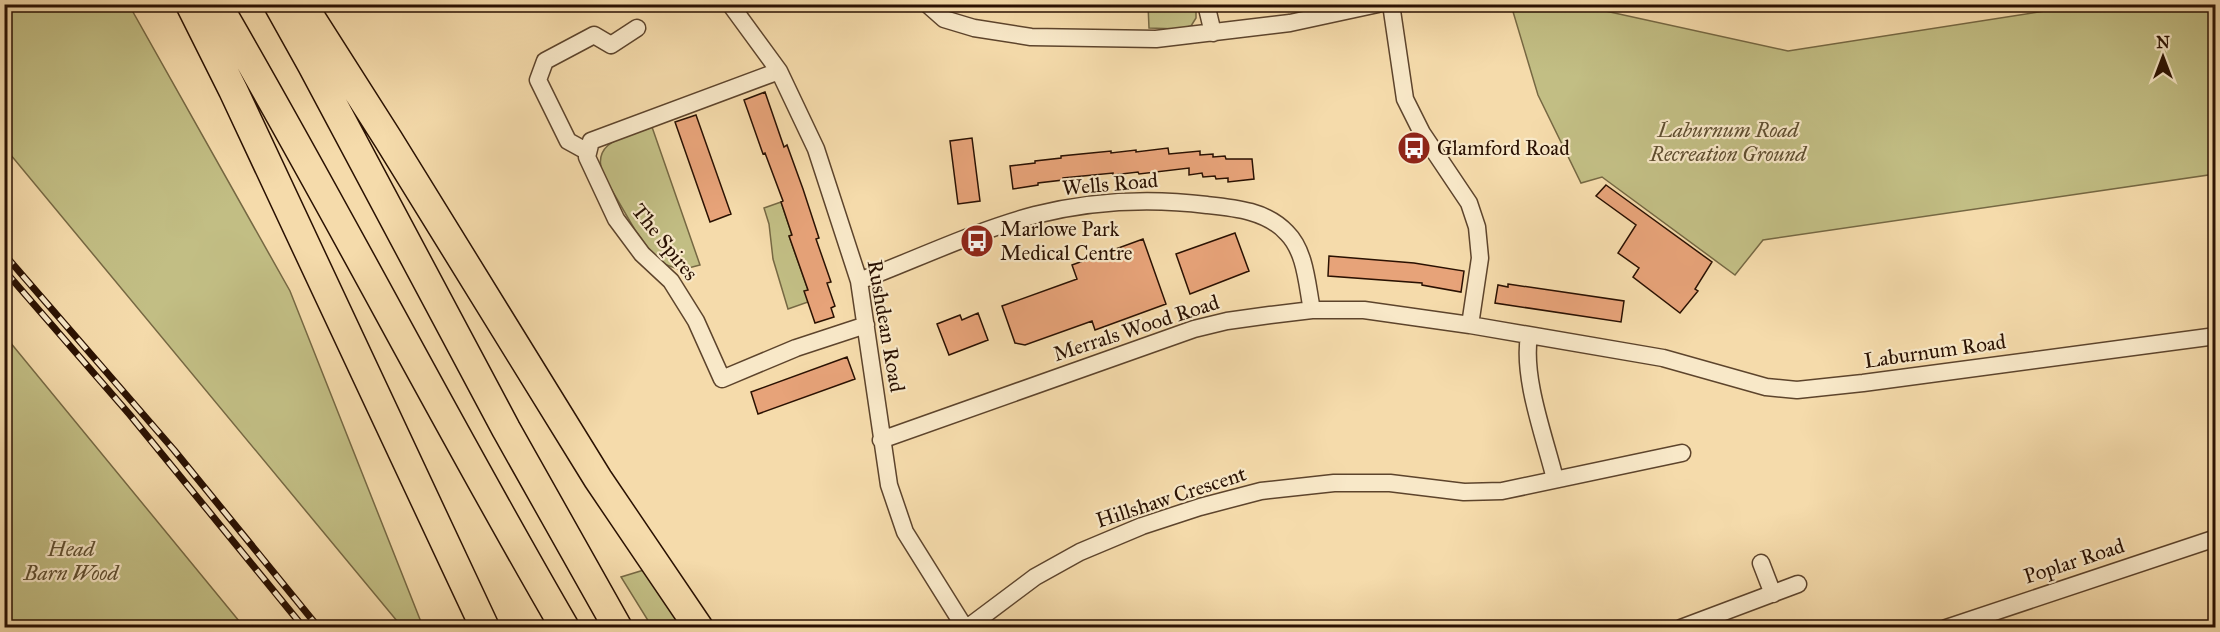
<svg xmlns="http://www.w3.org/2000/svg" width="2220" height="632" font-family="'IM FELL Great Primer',serif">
<rect width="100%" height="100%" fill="#f5dbab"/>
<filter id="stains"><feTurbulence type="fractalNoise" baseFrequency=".00333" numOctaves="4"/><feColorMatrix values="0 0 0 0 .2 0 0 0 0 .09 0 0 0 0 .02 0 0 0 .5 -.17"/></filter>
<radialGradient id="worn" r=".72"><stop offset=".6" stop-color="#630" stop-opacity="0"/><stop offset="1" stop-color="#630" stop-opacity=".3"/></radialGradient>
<path fill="#c2be84" stroke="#766843" stroke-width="1.5" d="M4 5H129L290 291 423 627H402L5 148Z
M1148 5H1196V18L1191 26 1179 29 1149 28Z
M1511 5H1578L1788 51 2084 5H2215V174L1763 240 1735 275 1602 177 1581 183 1538 95Z
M652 127 700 265 681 270 658 262 635 230 603 175C590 140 627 137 652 127Z
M781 202 792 235 789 236 808 290V302L788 309 773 259 769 224 764 208Z
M4 336H5L244 627H5Z
M644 570 683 627H652L621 577Z"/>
<path fill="#e7a379" stroke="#2a1102" stroke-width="1.5" d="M765 92 784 147 787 145 803 189 819 238 816 239 831 282 827 283 835 306 831 308 834 317 815 323 804 291 808 290 789 236 792 235 781 202 783 201 765 153 763 154 744 100Z
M696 115 731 214 710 222 675 122Z
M972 138 980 201 958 204 950 141Z
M1168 148 1169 154 1200 151V155L1213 154V157L1225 156 1226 159H1252L1254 179 1228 182V178L1216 179 1215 176 1203 177 1202 173 1189 175V168L1139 174 1138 172 1113 175V173L1063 178V180L1038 183V185L1013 189 1010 166 1035 163V161L1061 158V156L1111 151V153L1136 150V152Z
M1606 185 1712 262 1695 289 1698 291 1680 313 1633 277 1639 268 1618 253 1636 225 1596 196Z
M1235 233 1249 271 1190 294 1176 254Z
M1143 239 1166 304 1095 330 1092 321 1025 345 1015 343 1002 306 1077 279 1072 265Z
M1329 256 1414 263 1464 271 1461 292 1422 285V283L1328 276Z
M1508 284 1624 301 1621 322 1495 303 1498 285 1508 287Z
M978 313 988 340 949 355 937 324 960 315 962 320Z
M847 357 855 379 758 414 751 392Z"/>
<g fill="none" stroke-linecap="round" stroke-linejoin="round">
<defs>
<path id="street" d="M730 4 779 71 816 149 859 281 889 485 905 532 965 628
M927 4 944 19 974 28 1031 37 1156 39 1290 23 1378 4
M1206 4 1213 33
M1391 4 1405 99 1422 133 1469 203 1477 227 1480 258 1470 325
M779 71 591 141 587 157 616 219 642 254 671 281 696 321 722 379 796 348 866 325
M588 152 568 141 538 80 545 61 594 35 611 45 637 28
M859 281C917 259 975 231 1035 215 1091 201 1150 198 1207 205 1236 208 1267 211 1287 233 1306 252 1307 286 1312 310
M1529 336C1522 378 1545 438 1555 479
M881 440 1194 329 1227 321 1270 315 1312 310H1364L1470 325 1663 358 1766 387 1797 390 1863 383 2216 336
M1761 563 1773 594
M967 628 1035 577 1080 552 1142 526 1200 507 1261 491 1334 483H1390L1464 492 1502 491 1682 453
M1681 628 1798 584
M1946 628 2216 538"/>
<path id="highway" d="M190 4 233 90 485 628
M217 4C337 210 445 422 565 628
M278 4 312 65 506 429 618 628
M302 4 388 139 598 479 699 628"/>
</defs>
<use href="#street" stroke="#5d442c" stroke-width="19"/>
<use href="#highway" stroke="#2a1102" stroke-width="31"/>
<use href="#street" stroke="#f8e8c8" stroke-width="16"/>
<use href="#highway" stroke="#f5dbab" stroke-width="28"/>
<defs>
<path id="rail" d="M4 254 174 450 319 628
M4 270 130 415 304 628"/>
</defs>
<use href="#rail" stroke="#2a1102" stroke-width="7"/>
<use href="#rail" stroke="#f8e8c8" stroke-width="4.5" stroke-dasharray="14" stroke-linecap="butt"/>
</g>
<defs>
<symbol id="bus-disc" viewBox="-11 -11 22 22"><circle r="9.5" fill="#8f2418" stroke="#f8e8c8"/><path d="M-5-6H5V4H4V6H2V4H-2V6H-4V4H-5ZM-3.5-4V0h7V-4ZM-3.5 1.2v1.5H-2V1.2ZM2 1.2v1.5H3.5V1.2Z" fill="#fff"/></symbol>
</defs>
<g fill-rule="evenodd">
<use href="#bus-disc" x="1395" y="129" width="38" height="38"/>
<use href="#bus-disc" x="958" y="222" width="38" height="38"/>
</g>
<g text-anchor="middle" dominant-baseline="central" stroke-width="4.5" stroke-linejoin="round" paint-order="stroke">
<g font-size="21" font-style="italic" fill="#5f4e30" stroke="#f8e8c8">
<text x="1728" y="130">Laburnum Road<tspan x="1728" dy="24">Recreation Ground</tspan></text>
<text x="71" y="549">Head<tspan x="71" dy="24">Barn Wood</tspan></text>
</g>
<g font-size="21" fill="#2a1102" stroke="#f8e8c8" text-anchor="start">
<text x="1437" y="148">Glamford Road</text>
<text x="1000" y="229">Marlowe Park<tspan x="1000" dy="24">Medical Centre</tspan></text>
</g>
<g font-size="21" fill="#2a1102" stroke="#f8e8c8">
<text transform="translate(1110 184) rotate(-5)">Wells Road</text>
<text transform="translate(665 242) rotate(51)">The Spires</text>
<text transform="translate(886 326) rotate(80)">Rushdean Road</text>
<text transform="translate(1136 328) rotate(-18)">Merrals Wood Road</text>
<text transform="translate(1935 351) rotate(-8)">Laburnum Road</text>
<text transform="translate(1171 497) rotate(-18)">Hillshaw Crescent</text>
<text transform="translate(2074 561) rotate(-18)">Poplar Road</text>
</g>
</g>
<rect width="2220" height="632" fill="none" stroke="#f5dbab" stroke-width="24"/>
<rect x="6" y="6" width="2208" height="620" fill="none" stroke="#2a1102" stroke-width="3"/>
<rect x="12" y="12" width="2196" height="608" fill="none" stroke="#2a1102" stroke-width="1.5"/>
<g transform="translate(2163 57)" stroke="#f8e8c8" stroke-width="4.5" paint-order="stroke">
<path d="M0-4.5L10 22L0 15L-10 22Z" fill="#2a1102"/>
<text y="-9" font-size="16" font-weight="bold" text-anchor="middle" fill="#2a1102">N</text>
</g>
<rect width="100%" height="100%" filter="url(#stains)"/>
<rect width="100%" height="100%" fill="url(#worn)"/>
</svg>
